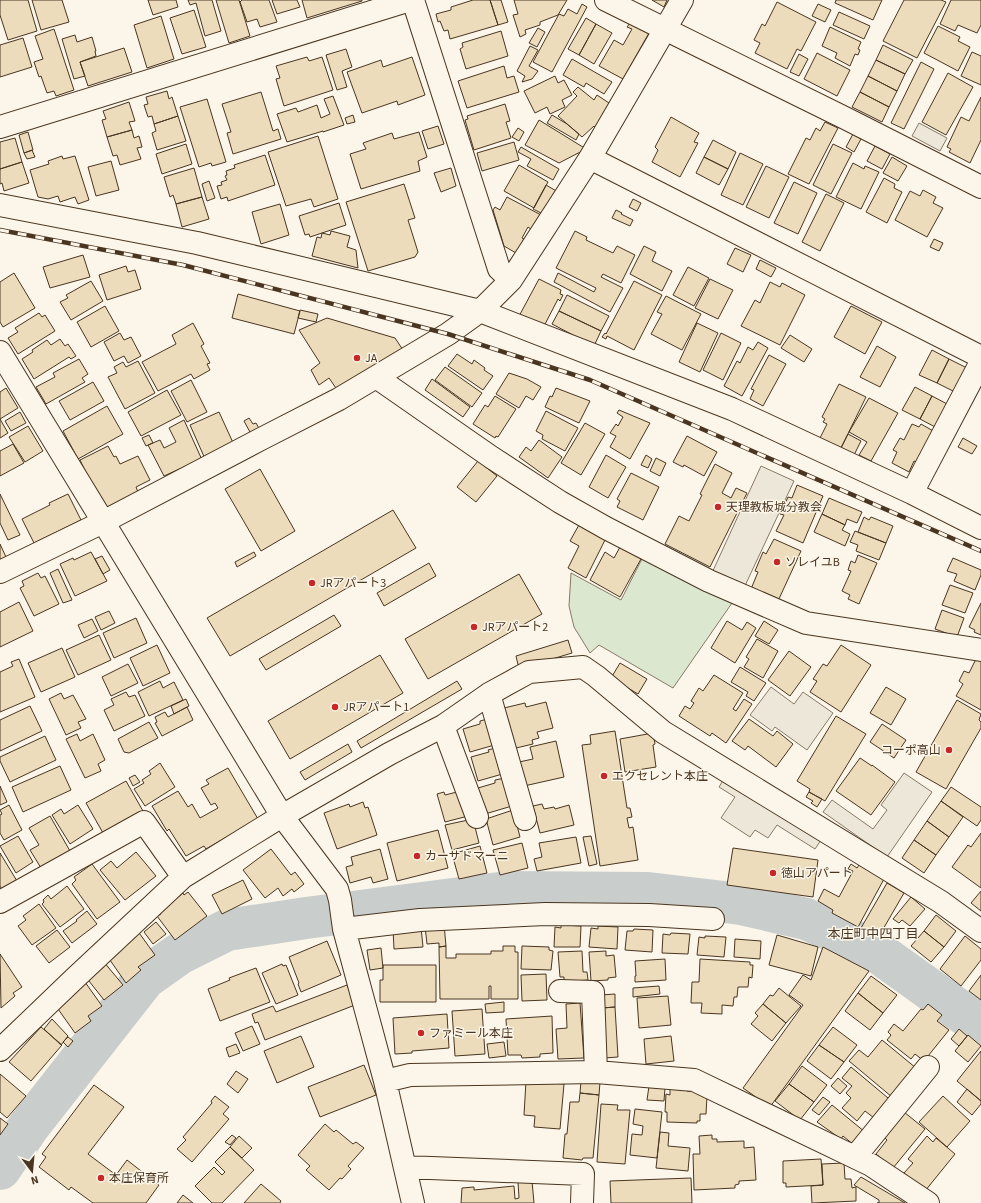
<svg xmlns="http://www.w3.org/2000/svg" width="981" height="1203" font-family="'Source Sans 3','Noto Sans JP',sans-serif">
<rect width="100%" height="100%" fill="#fbf6e9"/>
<path fill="#dce7d0" stroke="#887966" d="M645 553 732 603 673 688 599 645 590 653 574 627 569 606 571 573 621 600Z"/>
<path fill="#ede7d9" stroke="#887966" d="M919 123 947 138 940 151 912 136Z
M761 466 794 481 743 590 711 575Z
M771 687 794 704 803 692 833 713 807 750 775 727 772 731 750 715Z
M904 773 932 792 887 857 823 812 832 800 873 829 887 810 881 805Z
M727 774 823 837 815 849 777 825 768 838 755 830 750 837 721 818 735 797 719 787Z"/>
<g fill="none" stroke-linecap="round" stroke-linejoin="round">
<path stroke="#c9cecd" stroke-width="42" d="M0 1169 29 1126 145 978 179 954 227 930 306 918 507 892 648 893 741 904 806 919 876 951 981 1026"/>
</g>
<path fill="#ecdcbc" stroke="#4a3520" d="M0 0H28L37 31 8 40 0 15Z
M32 0H62L69 22 41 30Z
M148 0H176L178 7 153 15Z
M188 0H212L221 31 205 36 196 3 190 5Z
M216 0H239L250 36 229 43Z
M242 0H269L277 22 260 27 257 19 247 22 240 2Z
M272 0H297L300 7 277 14Z
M302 0H362V1L307 18Z
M473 0H490L498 25 450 39 448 30 444 31 440 21 438 22 436 14 451 10V7Z
M490 0H501L508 22 498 25Z
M514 0H567L558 15 540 22V25L525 30 526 34 520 37 513 15 518 14Z
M652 0H667L664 7Z
M836 0H882L873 20 835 3Z
M904 0H941L946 2 917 58 883 41Z
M951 0H981V25L977 33 958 25 955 31 940 24Z
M777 2 816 22 801 51 797 49 787 69 755 53 760 43 754 40 762 24 765 26Z
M582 4 587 7 552 72 533 62 559 14 564 16 568 9 577 14Z
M818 4 831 10 825 22 812 16Z
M194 10 206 47 182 54 170 18Z
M839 12 870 26 864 39 833 25Z
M161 16 174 59 147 68 134 25Z
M586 18 596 24 579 55 568 49Z
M630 23 649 33 623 79 599 66 614 40 623 45 632 29 627 27Z
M596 24 612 33 594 64 579 55Z
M938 26 960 37 958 41 970 47 958 71 924 53Z
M830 27 861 42 858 49 860 50 858 55 855 54 850 66 835 58 837 53 822 46Z
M538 28 545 32 537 47 529 43Z
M54 29 74 90 56 96 54 91 47 93 41 76 39 77 34 62 43 59 35 36Z
M501 31 508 56 466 69 460 49 463 47 462 43Z
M75 35 77 42 92 37 96 51H95L96 56 80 62 85 76 74 79 62 39Z
M23 38 32 67 0 77V45Z
M883 45 913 60 905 74 876 60Z
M530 46 538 50 529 66 538 71 532 79 522 82 525 76 517 71Z
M124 48 132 72 88 86 80 62Z
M346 49 352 67 342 71 347 87 337 90 326 55Z
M972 52 981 56V85L961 76Z
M817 53 850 70 837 96 804 79Z
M799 54 808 59 799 76 790 72Z
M307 57 309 61 322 57 333 90 284 106 276 79 280 78 276 66Z
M412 57 425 95 398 105 397 101 362 113 347 72 381 60 383 67Z
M572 59 612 82 604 94 586 83 584 87 563 75Z
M876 60 905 74 897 91 868 76Z
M921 62 934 69 904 129 891 123Z
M504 66 507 78 514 76 519 92 467 108 458 81Z
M948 73 973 87 946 135 922 122Z
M555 76 558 83 564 80 572 95 562 100 565 107 550 114 547 107 535 113 524 91Z
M868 76 897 91 889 107 860 92Z
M578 87 594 100 597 95 612 105 599 120 601 122 597 130 594 126 582 137 558 116 577 96 573 92Z
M167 91 169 99 172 97 178 116 154 124 152 116 148 117 144 105 148 104 146 97Z
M261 92 273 131 278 129 281 139 233 154 227 133 231 132 222 104Z
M860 92 889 107 882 122 852 107Z
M333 96 344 125 323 132V131L287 142 277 114 296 108 298 112 317 105 321 118 330 114 324 99Z
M981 97V140L970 163 949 152 951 149 947 147 961 117 969 121Z
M207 99 226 162 212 166 211 163 199 167 180 107Z
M129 102 135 121 129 122 132 130 107 137 102 120 106 119 103 111Z
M505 104 510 121 506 122 511 138 474 150 465 120 468 119 467 116Z
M353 115 355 122 347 124 345 118Z
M552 115 567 124 579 134 576 140 547 123Z
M178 116 186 141 157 150 152 133 156 131 154 124Z
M671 117 699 133 694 142 698 143 680 177 652 162 658 150 655 147Z
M539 120 586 149 559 163 525 145Z
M825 122 838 128 809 184 788 174 806 138 810 140 816 128 820 131Z
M438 126 444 144 428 149 422 131Z
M518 128 524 132 519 141 512 137Z
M132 130 134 138 139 136 142 147 137 148 141 159 120 165 117 155 113 156 107 137Z
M28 132 33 150 24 153 19 135Z
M419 132 427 157 418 161 420 171 361 189 350 154 366 149 363 143 392 133 394 139Z
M853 134 861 139 854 152 846 147Z
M318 136 338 199 314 207 311 199 286 206 268 152Z
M15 138 22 162 0 169V142Z
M713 140 736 152 728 169 704 157Z
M514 142 519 160 482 171 477 153Z
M186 144 192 164 162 174 156 154Z
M833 144 852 153 831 194 813 185Z
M875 146 890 154 882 169 867 161Z
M521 147 559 169 553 180 527 166 531 159 518 152Z
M32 150 35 157 27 159 24 153Z
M740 153 763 164 743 205 721 195Z
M265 155 275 185 228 201 227 197 221 199 217 186 222 185 221 182 227 180 225 176 227 175 226 171 235 168 234 165Z
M62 156 63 159 75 156 89 200 78 204 75 197 60 202 58 196 48 199 38 197 30 170 49 164 48 161Z
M704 157 728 169 719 185 696 173Z
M892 157 907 166 898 181 883 173Z
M111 161 119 190 96 196 88 167Z
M22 162 29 183 4 191 2 183 0 184V169Z
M853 163 864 169 865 166 879 172 861 209 836 197Z
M519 165 548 182 534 208 504 191Z
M766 166 789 177 769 218 746 207Z
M194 168 202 197 176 204 173 195 170 197 164 177Z
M451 168 456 186 441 192 434 173Z
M884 178 895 184 894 188 902 192 887 223 866 212Z
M209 181 215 198 207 201 202 184Z
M794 182 817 193 798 234 774 223Z
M404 184 415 218 408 220 418 252 415 257 368 271 346 202Z
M546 185 558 192 545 215 533 209Z
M923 190 936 197 933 203 943 208 927 237 895 220 910 191 920 196Z
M826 194 844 203 820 251 802 242Z
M202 197 209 219 182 227 176 204Z
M507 197 541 215 532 230 528 227 522 238 524 239 516 253 504 246 493 210 495 207 500 210Z
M633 199 641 203 637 211 629 207Z
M339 203 346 225 310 237 309 234 305 235 299 216Z
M280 204 289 235 261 244 252 212Z
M616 210 622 213 621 214 633 220 630 226 612 218Z
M331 231 350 236 347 247 356 250 358 268 312 256 317 237 321 238 322 233 330 235Z
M575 231 587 237 586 240 613 253 617 246 635 255 621 283 603 274 601 277 623 288 610 312 554 282 558 273 594 292 596 288 556 268Z
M934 239 943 243 939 251 930 247Z
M644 246 656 252 652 261 672 271 662 291 630 274Z
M735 248 751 255 743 272 727 264Z
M83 255 90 277 50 288 43 267Z
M760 260 776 268 771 277 756 269Z
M126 266 128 272 135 270 141 289 107 300 99 275Z
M688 267 709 278 694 306 673 295Z
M14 273 35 308 3 327 0 322V282Z
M539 279 561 290 560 294 563 295 560 301 558 299 542 330 518 318Z
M710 279 733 290 718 319 695 308Z
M91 281 103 301 71 320 60 302 68 298 66 295Z
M634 281 662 295 634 350 607 336 606 339 602 337 605 333 606 334Z
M770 282 780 287 782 283 805 295 780 345 741 326 755 300 760 303Z
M238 294 300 311 294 334 232 318Z
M567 295 609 316 601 331 559 311Z
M666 296 701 314 682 350 651 334 662 314 657 312Z
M105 306 119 331 91 347 77 322Z
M851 306 882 322 865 354 834 337Z
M300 310 318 314 316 322 298 318Z
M559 311 601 331 594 346 552 324Z
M39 313 42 317 45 315 55 331 18 354 8 338 18 332 15 328Z
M327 318 395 338 405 353 340 394 329 378 319 385 311 370 320 363 299 330Z
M193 323 204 344 201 346 210 363 207 364 210 370 194 379 191 374 158 391 142 362 176 344 172 335Z
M697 323 718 333 700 372 679 362Z
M120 333 124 340 131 337 141 356 128 363 124 356 114 361 104 342Z
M721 333 741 343 723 380 703 370Z
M790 335 812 349 804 362 781 348Z
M60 339 65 346 68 344 76 356 71 359 69 357 34 379 22 359 33 352 32 350 47 340 51 345Z
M758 342 768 348 742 396 724 386 737 361 740 363 748 347 753 350Z
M877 346 896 357 880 387 860 377Z
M932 350 949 359 937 383 919 375Z
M457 354 472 364 474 360 485 368 484 370 493 376 483 390 448 366Z
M769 355 786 364 763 406 750 399 754 390 751 389Z
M79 359 88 374 82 378 85 382 46 404 36 387 55 377 53 373Z
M949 359 967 368 955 392 937 383Z
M138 361 155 393 125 409 108 377 117 373 114 367 123 362 126 367Z
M445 367 482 393 472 407 435 380Z
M509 373 527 379 541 387 533 400 526 396 519 408 496 394Z
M432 379 470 407 463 417 425 390Z
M191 380 207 412 187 422 171 391Z
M93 382 104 401 70 420 59 401Z
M839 384 866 397 840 450 819 440 827 424 823 422 825 419 822 417Z
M915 387 932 396 920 419 902 410Z
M6 388 18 408 0 419 8 433 0 438V392Z
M556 388 590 401 579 423 545 407 550 396 552 397Z
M167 390 181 415 141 436 128 412Z
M495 396 516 409 498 437 496 436 495 438 473 424 485 405 488 407Z
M932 396 949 405 937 428 920 419Z
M869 398 898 413 871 461 859 455 867 442 849 432Z
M107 406 123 434 78 459 63 431Z
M619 410 650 423 630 459 610 447 616 436 610 433 616 424 618 426 623 417 617 413Z
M546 411 578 428 565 451 542 439 543 435 536 431Z
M20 412 26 423 11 431 5 421Z
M219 412 235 447 206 461 190 425Z
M249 418 253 424 256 423 260 430 251 434 244 421Z
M184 420 203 462 186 466 164 476 148 445 160 440 164 448 176 442 169 428Z
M585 423 605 434 581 475 561 463Z
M912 424 919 427 921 424 935 432 917 462 914 461 909 472 892 463 897 452 893 450 900 438 904 440Z
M28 426 43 451 25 462 9 437Z
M848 434 861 441 854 455 841 448Z
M149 435 153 443 146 446 142 438Z
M687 436 717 452 704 476 684 465 683 467 673 462Z
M963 438 977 446 972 454 958 447Z
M539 440 562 457 548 478 519 457 526 447 531 451Z
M13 444 24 463 0 476V451Z
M108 446 114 457 116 456 120 464 138 456 150 480 136 487 138 492 104 510 80 460Z
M606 455 626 467 608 498 589 487Z
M646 455 652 459 648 468 641 465Z
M656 458 666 463 660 476 650 471Z
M478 461 497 476 476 502 457 487Z
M715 464 732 473 722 493 731 498 736 488 747 493 710 567 665 544 679 516 689 521 702 495 700 494Z
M260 469 295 531 261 551 225 489Z
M631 473 659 487 643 520 617 507 620 501 617 499Z
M797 485 823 496 803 543 776 531 784 515 780 514 788 497 792 498Z
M0 494 20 535 8 540 0 523Z
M68 494 81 520 34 543 22 519 50 505 49 503Z
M829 498 862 512 857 523 847 519 845 525 822 514Z
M393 510 416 548 230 656 207 618Z
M822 514 845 525 842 530 850 534 845 546 814 532Z
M864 517 869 520 871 517 893 526 886 543 858 532Z
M580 523 607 536 586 578 568 568 579 546 570 541Z
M855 531 886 543 879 560 856 551 858 545 850 542Z
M774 539 801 551 778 601 751 589 758 572 755 571 763 552 766 554Z
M0 544 6 557 0 560Z
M620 547 641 559 620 597 590 580 605 552 614 558Z
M91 552 107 581 75 596 60 564 73 558 74 560Z
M254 552 256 556 237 567 235 562Z
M858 555 877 563 859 604 848 599 850 595 842 591 851 571 848 570 851 561 855 563Z
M102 556 110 570 103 574 95 559Z
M953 558 981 570V575L975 590 954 581 957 574 947 571Z
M429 563 436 576 384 606 377 593Z
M58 569 72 600 63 603 50 573Z
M38 573 41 578 45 576 59 604 34 616 20 588 24 586 22 581Z
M519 574 542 614 428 679 405 639Z
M950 585 973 593 965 613 942 605Z
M19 602 33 631 0 647V612Z
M981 603V635L974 632 975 630 969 627Z
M942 610 964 618 957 637 935 629Z
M109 611 115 623 101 630 95 617Z
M334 615 341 626 266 670 259 659Z
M136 618 147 643 114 658 103 633Z
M92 619 98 631 84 638 78 625Z
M727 621 742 630 747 622 756 628 735 663 711 648Z
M764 621 778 630 769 644 755 636Z
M99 635 111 660 78 675 66 650Z
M757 639 778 651 763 678 744 667 749 659 746 657Z
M568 640 572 653 519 669 516 656Z
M157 645 170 673 143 686 130 658Z
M841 645 871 665 841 712 810 692 817 681 813 679 823 664 827 666Z
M62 648 75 677 41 692 28 663Z
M789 651 811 667 790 696 768 680Z
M380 655 403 693 290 759 268 721Z
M19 659 35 697 0 712V672L13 666 11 662Z
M976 659 981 661V710L956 696 963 684 959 681 964 671 969 673Z
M620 663 647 679 638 694 611 678Z
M128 664 138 683 111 696 102 677Z
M740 667 766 683 754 701 746 696 748 692 731 682Z
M714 675 743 693 733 709 736 711 744 699 752 704 726 743 712 733 710 736 679 716 685 706 690 709 694 703 691 701 699 688 703 691Z
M160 681 163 688 174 682 183 700 149 716 138 692Z
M457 681 462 689 361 748 357 741Z
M886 687 906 699 891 725 870 713Z
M126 692 129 697 135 695 145 716 114 731 104 710 114 705 111 699Z
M61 693 64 699 73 695 86 719 78 722 81 728 66 735 49 699Z
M186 699 189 706 174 714 171 706Z
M957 700 981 714 979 720 981 722V728L946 789 916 772Z
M546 702 553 728 537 732 539 738 532 740 533 744 516 748 504 708 525 703 526 707Z
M30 706 42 731 0 751V720Z
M187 707 193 720 162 736 155 723 157 722 155 717 165 712 168 717Z
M836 716 866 734 825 801 809 792 810 789 797 781Z
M491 718 498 744 470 752 463 729 480 724V721Z
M749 719 773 736 777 731 793 744 776 767 748 746 745 750 732 741Z
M149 722 158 738 129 753 124 752 118 739Z
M882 724 906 740 894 758 870 742Z
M615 731 627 808H630L632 817 627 818 629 828 633 827 638 860 600 866 582 745 591 744 590 735Z
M653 733 655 744 653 745 656 767 625 772 620 739Z
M77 734 80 741 93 734 105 760 98 764 101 771 85 778 66 739Z
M45 736 56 760 10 782 0 761V757Z
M556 741 564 777 524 786 519 762 533 759 530 747Z
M348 744 352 752 305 780 300 772Z
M499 747 506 773 478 781 471 757 489 752 488 750Z
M860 758 872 766V765L895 782 871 815 836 791Z
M160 763 175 787 145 806 134 789 144 783 142 780 151 774 149 771Z
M60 766 71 790 23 812 12 787Z
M228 768 258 819 206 849 204 846 186 856 169 829 167 831 152 806 178 791 188 807 192 804 200 818 218 808 215 803 211 805 201 788 209 784 206 780Z
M135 775 140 782 133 786 129 778Z
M505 778 512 806 485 814 478 788 495 783V780Z
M126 781 143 811 103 833 86 803Z
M0 786 7 802 0 805Z
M951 787 981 807V820L977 826 941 801Z
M465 790 472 815 445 822 437 794 444 792 445 795Z
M809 792 822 799 817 807 811 803 813 801 806 797Z
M941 801 963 817 949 837 927 821Z
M363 802 365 808 368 807 377 835 337 849 324 813 349 804 350 807Z
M542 804 544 809 554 807 555 809 569 805 574 825 540 833 533 806Z
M9 805 22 830 4 840 0 833V815L2 814 0 810Z
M78 805 93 829 70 844 52 815 61 809 64 814Z
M513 810 520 837 493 845 486 819Z
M50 816 70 851 41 868 30 850 39 845 29 828Z
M473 819 479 843 452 850 445 825Z
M927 821 949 837 936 855 914 840Z
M438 830 448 868 397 881 387 843Z
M981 833V888L952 867 968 845 971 847Z
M18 836 33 862 16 873 0 846Z
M591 836 597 864 589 866 583 837Z
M576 837 581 863 537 871 534 859 542 857 539 843Z
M914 840 936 855 924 873 902 858Z
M522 843 528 868 500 875 493 850Z
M480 846 487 873 459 879 452 854Z
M733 848 818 860 813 897 727 885Z
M271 849 291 875 295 872 304 884 294 892 292 889 283 896 278 888 265 898 243 870Z
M380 849 388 879 373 883 371 877 350 883 346 867 353 865 351 857Z
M136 852 156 876 125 900 100 870 111 861 117 868Z
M0 853 17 881 2 890 0 886Z
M92 864 120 902 97 919 72 884 76 880 74 877Z
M851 864 857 868 859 865 884 879 858 927 832 913 833 910 818 901 824 889 839 897 853 871 848 869Z
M243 880 252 899 222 914 212 895Z
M887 883 904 893 882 931 878 929 874 936 861 928Z
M67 886 84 909 60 927 42 904 44 902 43 900 48 895 51 899Z
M981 891V911L971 903Z
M188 892 207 916 175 940 157 916 161 914 159 912 183 893 184 895Z
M911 897 925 909 910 926 902 920 899 923 893 919Z
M39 904 56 928 32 945 18 926 26 920 23 916Z
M87 911 97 924 72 943 63 931 77 921 76 920Z
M936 915 956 931 944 947 924 931Z
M156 922 166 934 153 944 144 932Z
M444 924 446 946 439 947V943L427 944 425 926Z
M561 925 581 926 580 947H554L555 927 561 928Z
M598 926 618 927 617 949 589 947 591 928 598 929Z
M421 927 423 947 394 949 393 929Z
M634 929 653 930 652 952 625 950 627 931H633Z
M57 930 70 947 49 963 36 946Z
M137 930 155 955 138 967 141 970 126 983 105 953Z
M924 931 944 947 931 962 911 946Z
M671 933 690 934 688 954 662 953 663 934 670 935Z
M777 935 818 947 811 976 769 965Z
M705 936 726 937 724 957 697 955 699 937 705 938Z
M965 936 981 949V960L961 986 940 969Z
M735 939 761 941 760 959 734 957Z
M327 941 341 975 301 992 298 984 299 983 289 957Z
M446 946V958H456V954H491V951H503V946H515V952H518V999H491V986H489V999H440L439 947Z
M522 946 549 947V950L553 951 551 970 521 969Z
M823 947 869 971 770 1107 743 1088 803 1005 789 995 803 975 811 980Z
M381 948 383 968 370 970 367 950Z
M582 951 583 972H587L588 980 564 982V977H560L558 952Z
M606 951V956L614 955 616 977 608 978V980L591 981 589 952Z
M0 954 22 987 13 993 15 996 1 1008Z
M665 959 666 980 635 982V976H636L635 961Z
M700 959 750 962V965H753L752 978 749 977 748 987H738L737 997H734L733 1006 722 1005V1014L701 1013 702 1003H691L692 982H699Z
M103 961 123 985 104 1000 85 976Z
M282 964 283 966 286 965 298 995 276 1004 262 973Z
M383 965H436V1002H380V980H383Z
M256 968 270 1002 220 1021 208 989 230 980 229 978Z
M546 974 547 1000 522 1001 521 975Z
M80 975 102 1006 88 1016 91 1021 75 1033 51 999Z
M981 975V1000L969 991Z
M871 976 897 995 883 1013 858 993Z
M347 985 355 1005 265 1040 258 1022 255 1023 252 1014 273 1006 276 1012Z
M659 986 660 994 633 997V988Z
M779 988 801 1006 786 1023 763 1004 770 995 773 996Z
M858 993 883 1013 870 1030 845 1011Z
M615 994V1007L602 1008 601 995Z
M668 996 671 1025 639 1028 637 998Z
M504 1002V1012L486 1013 485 1004Z
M580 1003 584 1058 558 1059 556 1029 567 1028 566 1004Z
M763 1004 786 1023 772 1041 751 1024 758 1016 755 1013Z
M928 1004 942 1015 937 1021 949 1030 924 1061 915 1054 911 1059 887 1040 891 1035 888 1032 894 1024 903 1031 921 1009 923 1010Z
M615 1007 618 1057 604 1058 602 1008Z
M482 1009 485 1054 455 1056 452 1011Z
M447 1014 449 1048 412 1051V1053L395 1054 393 1018Z
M552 1016 553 1053 540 1054V1057L522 1058 521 1055H508L506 1019Z
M52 1019 68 1036 61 1045 44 1029Z
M252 1026 260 1044 243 1051 235 1033Z
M41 1027 62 1045 31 1081 9 1062Z
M833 1027 857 1045 844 1062 819 1045Z
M959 1029 967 1036 959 1046 951 1039Z
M968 1035 981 1046 968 1062 955 1051Z
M301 1036 314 1067 277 1083 264 1051Z
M671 1036 674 1061 646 1064 644 1039Z
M68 1037 73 1041 68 1047 63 1042Z
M882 1040 916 1068 892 1097 849 1061 859 1050 868 1057Z
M504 1042 506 1056 489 1058 487 1044Z
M236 1044 240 1053 229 1057 226 1048Z
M819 1045 844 1062 831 1079 807 1061Z
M981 1051V1101L957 1081Z
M364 1065 376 1095 320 1117 308 1087Z
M802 1066 827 1085 814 1102 789 1084Z
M851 1067 894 1103 878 1121 865 1111 857 1121 842 1108 851 1098 846 1093 852 1086 842 1078Z
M236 1071 248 1079 238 1093 227 1084Z
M0 1074 26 1096 7 1118 0 1112Z
M838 1078 847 1086 840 1094 831 1086Z
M526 1081 564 1084 560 1129 534 1127 535 1116 524 1115Z
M581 1081 600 1082 599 1095 580 1093Z
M789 1084 814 1102 800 1120 775 1101Z
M94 1085 124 1107 88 1154 116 1175 127 1160 159 1185 146 1203H93L71 1187 69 1190 39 1167 46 1157 42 1154Z
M649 1086 665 1088 664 1101 647 1100Z
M670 1087 687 1088V1091L705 1092 707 1096 706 1114H700V1121H697V1123L667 1122V1112H665L666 1094 670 1095Z
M967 1089 981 1101V1104L972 1115 957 1102Z
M580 1093 599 1095 593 1158H583L582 1160 563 1158 565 1134H567L570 1102H579Z
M215 1096 229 1107 223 1114 229 1119 192 1162 177 1149 186 1140 183 1137 212 1103 211 1101Z
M943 1096 970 1121 947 1147 919 1122Z
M823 1097 830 1102 819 1115 812 1110Z
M601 1104 618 1105 617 1110H630L625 1164 597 1162Z
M832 1105 865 1132 854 1145 843 1136 841 1139 817 1122Z
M635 1109 662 1112 657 1158 630 1155 632 1134 642 1135 643 1126 633 1124Z
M904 1112 925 1129 893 1168 876 1154 887 1140 884 1137Z
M0 1118 8 1124 0 1135Z
M325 1124 334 1132 336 1130 353 1144 356 1142 364 1148 348 1166 351 1169 342 1179 340 1178 329 1190 306 1170 310 1166 298 1155Z
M660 1132 669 1133 668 1146 690 1148 688 1171 656 1168Z
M232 1135 236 1138 230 1145 225 1142Z
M712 1135V1139H717V1142L744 1141V1148L754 1147 756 1180 739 1181V1184L735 1185V1188L694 1190 693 1154H700L699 1136Z
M239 1136 252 1148 242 1158 230 1147Z
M927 1136 933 1142 936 1138 955 1154 925 1191 904 1173 913 1163 908 1159Z
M230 1147 254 1170 222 1203H212L195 1186 214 1167 222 1175 225 1172 215 1162Z
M821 1159 823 1185 786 1187V1183H783V1161Z
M844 1163 845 1179H851L852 1188 856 1187V1201L812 1203 811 1186 823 1185 822 1164Z
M861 1177 905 1203H877H879V1200L854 1185Z
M691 1178 692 1203H611L610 1181Z
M532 1181 534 1203H461L462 1188 474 1187V1190L514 1186 515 1199 519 1198 518 1182Z
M261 1184 281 1201 280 1203H244Z
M183 1195 193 1203H177Z"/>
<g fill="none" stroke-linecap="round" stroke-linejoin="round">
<defs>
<path id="minor" d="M413 0 499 269 511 280
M606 0 845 118 981 187
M0 127 410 0
M590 158 981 357
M0 205 197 243 480 311 732 409 912 493 981 528
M0 352 282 816 337 889 340 900 344 929 385 1081 413 1203
M376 377 491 457 560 502 606 528 709 581 806 623 981 650
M912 493 981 362
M0 572 103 522 261 439 339 399 448 334 480 311 511 280 590 158 682 0
M489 694 525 819
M443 726 477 817
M0 902 144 822 183 877
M344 929 420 920 545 914 649 915 713 919
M560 991 593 992 596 1072
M0 1050 74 979 183 877 282 816 389 754 443 726 489 694 529 672 583 667 596 676 663 732 941 902 981 931
M385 1081 410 1075 596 1072 694 1080 871 1165 928 1203
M855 1157 928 1067
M405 1167 583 1174 582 1203"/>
</defs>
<use href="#minor" stroke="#4a3520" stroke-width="24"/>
<use href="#minor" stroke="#fbf6e9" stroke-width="22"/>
<defs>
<path id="rail" d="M0 230 183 265 448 334 590 380 981 551"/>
</defs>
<use href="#rail" stroke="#4a3520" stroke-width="4.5"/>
<use href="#rail" stroke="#fbf6e9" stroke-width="3" stroke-dasharray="9" stroke-linecap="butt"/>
</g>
<g fill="#c62828" stroke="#fbf6e9" stroke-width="1.5">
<circle cx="357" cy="358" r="4"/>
<circle cx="718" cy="507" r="4"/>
<circle cx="777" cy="562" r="4"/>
<circle cx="312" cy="583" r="4"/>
<circle cx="474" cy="627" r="4"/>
<circle cx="335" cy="707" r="4"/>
<circle cx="949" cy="750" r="4"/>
<circle cx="604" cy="776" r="4"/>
<circle cx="417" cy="856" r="4"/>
<circle cx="773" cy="873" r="4"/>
<circle cx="421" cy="1033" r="4"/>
<circle cx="101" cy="1178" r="4"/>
</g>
<g text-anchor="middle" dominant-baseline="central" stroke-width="3" stroke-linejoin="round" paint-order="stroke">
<g font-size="12" fill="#4a3520" stroke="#fbf6e9" text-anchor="start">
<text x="365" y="358">JA</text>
<text x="726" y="507">天理教板城分教会</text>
<text x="785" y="562">ソレイユB</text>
<text x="320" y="583">JRアパート3</text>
<text x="482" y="627">JRアパート2</text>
<text x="343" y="707">JRアパート1</text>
<text x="941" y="750" text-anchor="end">コーポ高山</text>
<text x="612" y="776">エクセレント本庄</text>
<text x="425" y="856">カーサドマーニ</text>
<text x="781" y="873">徳山アパート</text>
<text x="429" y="1033">ファミール本庄</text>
<text x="109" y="1178">本庄保育所</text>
</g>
<g font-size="13" fill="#4a3520" stroke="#fbf6e9">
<text x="873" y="934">本庄町中四丁目</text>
</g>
</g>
<g transform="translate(32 1171) rotate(164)" stroke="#fbf6e9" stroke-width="3" paint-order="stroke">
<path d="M0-3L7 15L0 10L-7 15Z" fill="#4a3520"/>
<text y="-6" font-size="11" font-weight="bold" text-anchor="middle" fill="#4a3520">N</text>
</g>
</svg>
